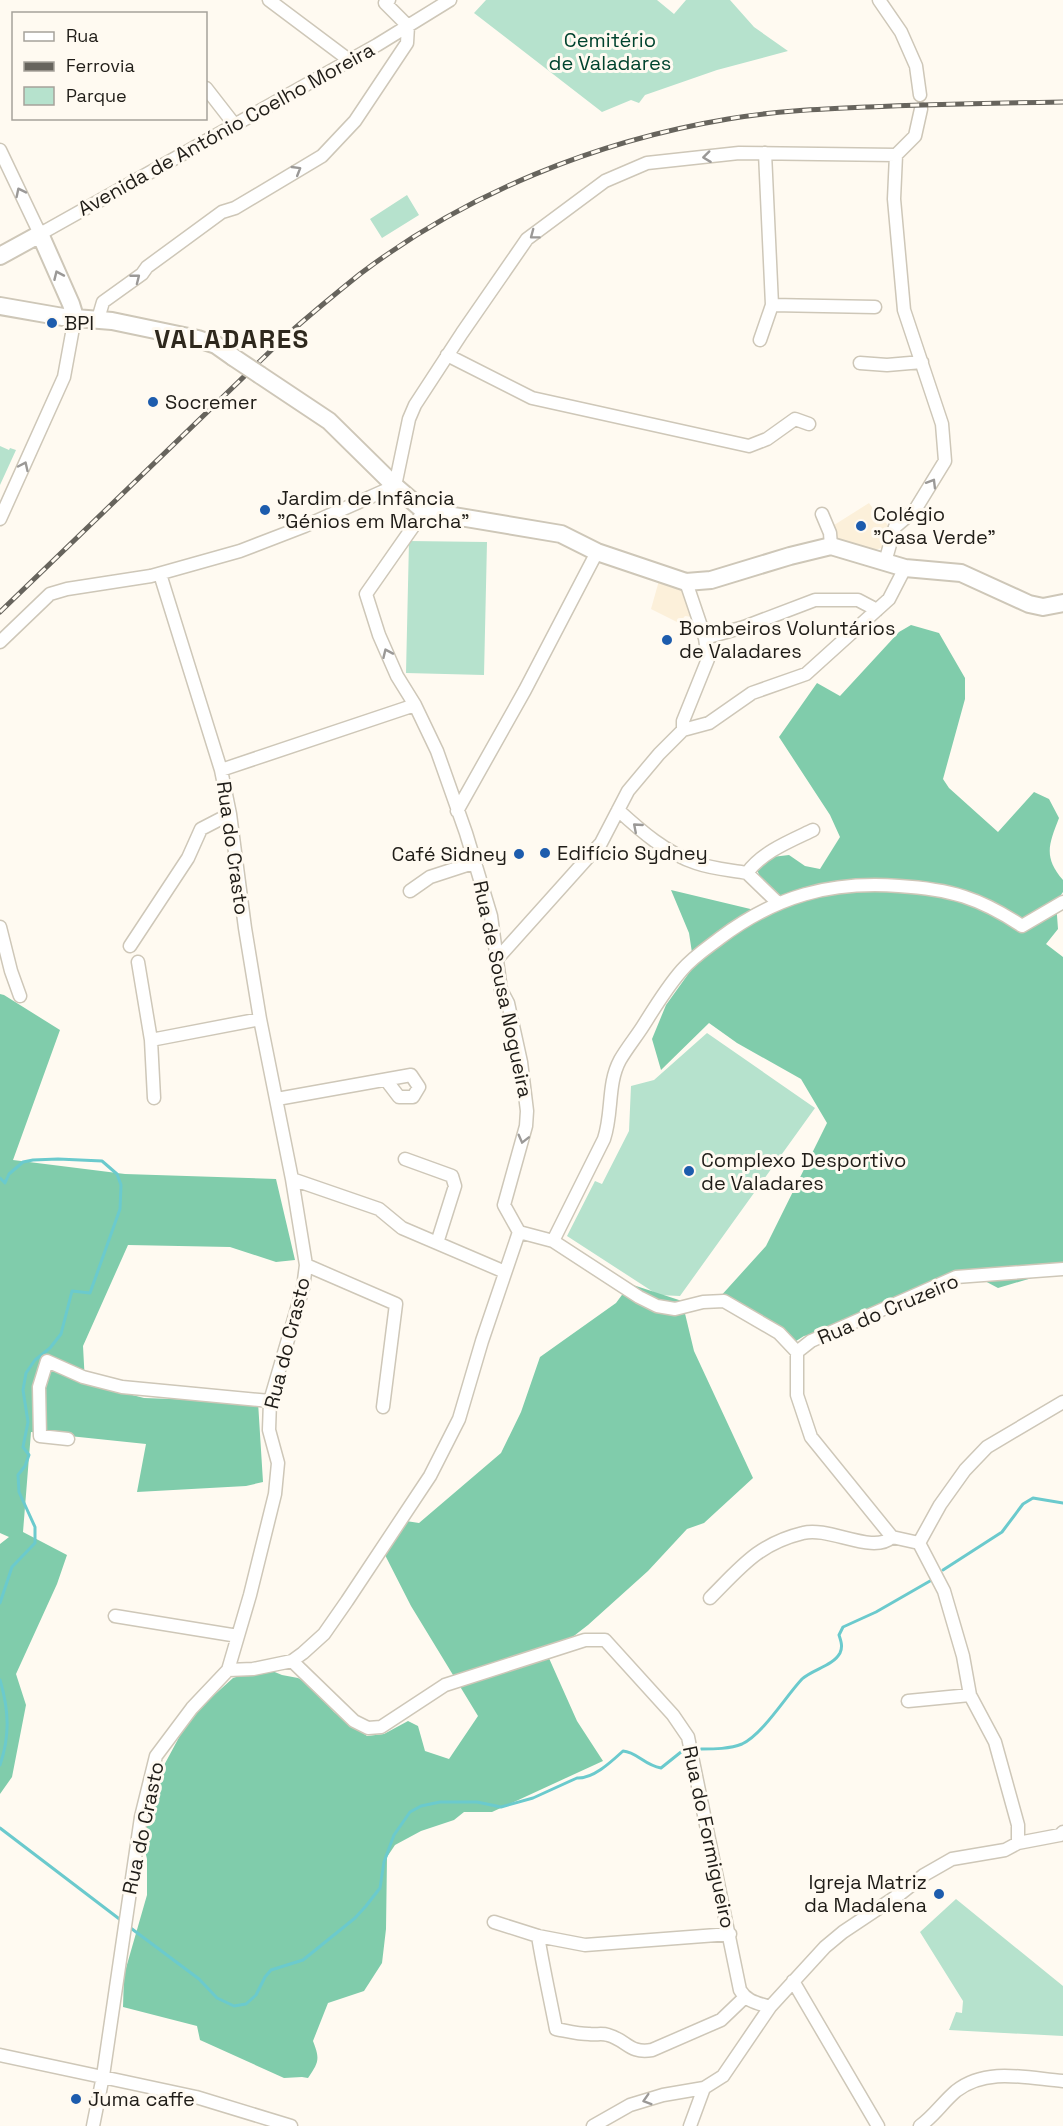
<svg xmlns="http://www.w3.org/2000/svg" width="1063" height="2126" font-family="'Space Grotesk',sans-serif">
<rect width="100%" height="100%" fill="#fffaf1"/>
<path fill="#fcf0da" d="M869 503 876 513 889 526 882 548 874 550 839 543 831 527Z
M660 577 682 588 692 617 685 616 679 623 651 609Z"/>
<path fill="#b6e2cd" d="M486 0H657L674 14 686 0H730L754 27 788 51 717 70 645 95 639 103 631 100 602 112 474 13Z
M407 195 419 215 382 238 370 219Z
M0 446 9 450 10 448 16 450 0 485Z
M409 541 487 542 484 675 406 673Z
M707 1033 815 1108 680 1296 658 1295 567 1236 595 1181 602 1184 629 1131 631 1086 654 1080Z
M956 1899 1063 1986V2036L949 2030 956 2012 962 2013 963 2001 920 1932Z"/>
<path fill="#80ccab" d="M911 625 939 633 965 678V699L943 779 949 788 998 832 1034 792 1049 799 1059 818C1049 844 1043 857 1063 880V892L1056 902 1058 929 1046 944 1063 957V1273L1042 1275 998 1288 983 1280 969 1279 824 1332 804 1336 793 1343 755 1316 719 1298 766 1246 827 1123 801 1079 737 1043 709 1023 661 1070 652 1039 666 1005 694 966 689 933 671 890 771 914 769 896 756 868 772 857 789 855 805 866 820 869 840 837 830 815 779 737 817 683 840 696 899 632Z
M0 994 4 995 60 1030 13 1160 125 1174 276 1179 295 1260 276 1262 230 1247 128 1245 83 1346 85 1383 144 1398 258 1402 263 1482 246 1486 137 1492 146 1444 31 1432 23 1532 67 1555 57 1584 16 1674 26 1705 12 1777 0 1794V1544L9 1537 0 1533Z
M630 1284 682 1301 694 1351 753 1478 704 1523 687 1529 648 1571 588 1625 548 1656 577 1721 603 1761 492 1812H464L454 1820 421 1831 395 1845 387 1857 386 1929 382 1963 364 1991 328 2003 313 2041C320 2059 319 2062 308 2078L302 2077 284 2078 200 2040 197 2026 123 2007 124 1975 147 1895V1859L140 1830 162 1769 190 1717 233 1678 265 1668 282 1675 298 1678 311 1685 334 1712 367 1736 384 1734 408 1721 418 1726 425 1751 449 1759 478 1716 411 1606 385 1555 406 1521 419 1523 501 1453 521 1412 540 1357 616 1303Z"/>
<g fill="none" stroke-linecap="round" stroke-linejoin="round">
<path stroke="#6bcacd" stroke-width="3" d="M0 1178 5 1183 9 1174 23 1162 33 1160 58 1159 102 1161 117 1174 121 1185 120 1209 90 1293 72 1291 61 1334 50 1348 35 1360 26 1373 23 1390 28 1422 23 1447 29 1455 25 1466 18 1475 19 1492 35 1527V1543L12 1567 0 1603
M943 1570 1002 1532 1023 1504 1033 1498 1063 1503
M0 1680C9 1710 10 1736 0 1765
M701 1749C714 1749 730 1749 742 1744 763 1734 786 1696 802 1679 813 1669 833 1666 840 1653 843 1647 841 1641 839 1635L843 1627 876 1612 930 1581
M0 1828 122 1921
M128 1926 199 1979 217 1998 234 2006 246 2004 256 1995 265 1977 271 1970 303 1960 355 1918 366 1906 380 1888 384 1862 394 1835 410 1812 421 1806 440 1802H477L501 1807 533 1798 577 1778C593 1779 611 1762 623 1751 637 1752 644 1765 661 1768L686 1748"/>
<defs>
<path id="minor" d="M269 0 349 60
M879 0 901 32 916 66 920 95
M206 88 234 124
M0 150 40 234 377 45 450 0
M772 305 875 307
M98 319 103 302 142 274 147 267 222 212 235 208 322 156 355 121 407 43 408 26 385 3 389 0
M760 340 772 305 765 153
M447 355 532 398 749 446 767 439 795 419 809 424
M860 363 887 365 922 362
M424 511 366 594 379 635 397 676 415 705 437 751 466 833 491 916 501 990 508 1003 521 1062 527 1111 526 1126 504 1205 519 1232
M822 514 830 533 831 546
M0 519 64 377 75 317
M885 562 895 527 915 510 945 461 942 424 904 310 894 199 896 155 915 136 921 109
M705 638 744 627 815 600H858L877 610
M0 642 50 594 67 589 151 576 240 551 305 526 395 486 409 419 415 405 462 333 527 239 605 181 647 163 739 153 896 155
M683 730V721L708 659 705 638 686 582
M221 770 415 705
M618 810C641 831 666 853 696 863 713 869 731 870 747 873
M457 811 525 690 597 552
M747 873C762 852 790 841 813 830
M747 873 778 903
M410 891 430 877 476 862
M0 927 11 971 20 996
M130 946 188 858 201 829 230 814
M497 959 601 843 628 791 659 754 683 730 709 723 752 693 806 674 889 599 905 568
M138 962 151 1040 154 1098
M151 1040 260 1019
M277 1099 411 1075 419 1087 413 1097H399L386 1080
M405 1159 452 1176 455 1186 437 1243
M292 1179 379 1209 402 1228 505 1272
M519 1232 553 1241 639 1297 657 1306 675 1309 703 1302 724 1301 779 1333 797 1352
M553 1241 604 1139C613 1112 607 1084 620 1060 627 1048 636 1037 643 1026 655 1007 667 987 682 970 693 957 707 948 720 938 776 896 830 881 899 886 950 889 980 898 1022 926L1063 902
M306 1265 396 1304 383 1407
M797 1352V1395L811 1437 892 1537 919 1543 944 1591 963 1656 970 1695 995 1742 1018 1825V1843
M797 1352 811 1341 956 1277 1063 1269
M68 1439 40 1436 39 1387 47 1361 83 1377 122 1387 270 1401
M919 1543 940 1505 965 1470 987 1447 1063 1402
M710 1598C741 1567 758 1544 803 1533 829 1526 873 1555 892 1537
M115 1616 238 1636
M292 1661 354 1721 368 1728 381 1727 445 1685 585 1640H605L673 1715 688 1737 740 1990C747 2002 758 2003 770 2007
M228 1670 253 1669 292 1661 303 1653 324 1634 347 1601 430 1476 459 1419 482 1341 519 1232
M908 1701 970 1695
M494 1922 538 1936 585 1945 730 1934
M538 1936C543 1967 550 1998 556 2029 567 2031 578 2034 589 2034 596 2035 602 2033 608 2035 627 2040 629 2054 652 2050L721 2020 744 1998
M793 1981 878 2126
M0 2055 196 2097 291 2126
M93 2126 103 2076 141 1817 156 1756 192 1708 228 1670 250 1595 275 1494 278 1463 269 1430 270 1401 303 1288 306 1265 292 1179 260 1019 245 928 230 814 221 770 160 574
M593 2126 630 2105 663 2095 704 2088 723 2076 770 2007 825 1947 843 1932 900 1894 924 1875 952 1859 1005 1850 1018 1843 1060 1835 1063 1832
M690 2126 704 2088
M920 2126C934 2116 943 2102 956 2091 986 2067 1027 2078 1063 2081"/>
<path id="major" d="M0 256 40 234 71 304 75 317
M0 306 63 317 112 321 198 339 216 345 233 357
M260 375 329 421 395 486 424 511 561 534 597 552 686 582 711 580 790 556 831 546 905 568 961 573 1029 604 1043 607 1063 603"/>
</defs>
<use href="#minor" stroke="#cec7b8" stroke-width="15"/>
<use href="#major" stroke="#cec7b8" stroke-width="20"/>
<use href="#minor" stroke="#fff" stroke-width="12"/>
<use href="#major" stroke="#fff" stroke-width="16"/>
<defs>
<path id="rail" d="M0 612 287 335C311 314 335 294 360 274 467 193 596 141 728 119 774 111 822 109 868 107 933 104 998 103 1063 102"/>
</defs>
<use href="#rail" stroke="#67645d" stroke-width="5"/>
<use href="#rail" stroke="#fffaf1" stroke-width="3" stroke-dasharray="9" stroke-linecap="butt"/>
<defs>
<path id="major-bridge" d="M233 357 260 375"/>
</defs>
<use href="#major-bridge" stroke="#cec7b8" stroke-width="20" stroke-linecap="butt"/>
<use href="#major-bridge" stroke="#fff" stroke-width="16"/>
</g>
<defs><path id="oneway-chevron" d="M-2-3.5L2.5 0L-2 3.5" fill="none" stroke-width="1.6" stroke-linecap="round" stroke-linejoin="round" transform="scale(1.5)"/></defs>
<g stroke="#9b9997">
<use href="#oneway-chevron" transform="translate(707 157) rotate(173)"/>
<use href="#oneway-chevron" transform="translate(297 170) rotate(-31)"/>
<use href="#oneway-chevron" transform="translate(20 192) rotate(-116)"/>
<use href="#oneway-chevron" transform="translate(534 235) rotate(143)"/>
<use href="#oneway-chevron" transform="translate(58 275) rotate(-114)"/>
<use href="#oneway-chevron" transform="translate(136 278) rotate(-38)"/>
<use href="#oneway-chevron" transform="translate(24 466) rotate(-65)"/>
<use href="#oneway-chevron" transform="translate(932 483) rotate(-59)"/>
<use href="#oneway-chevron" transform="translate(387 653) rotate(-114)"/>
<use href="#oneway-chevron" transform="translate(637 827) rotate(-139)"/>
<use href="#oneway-chevron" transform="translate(523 1139) rotate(104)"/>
<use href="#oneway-chevron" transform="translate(647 2100) rotate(163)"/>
</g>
<g fill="#1d5cad" stroke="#fffaf1" stroke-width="2">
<circle cx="52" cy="323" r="6"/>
<circle cx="153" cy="402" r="6"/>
<circle cx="265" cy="510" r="6"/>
<circle cx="861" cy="526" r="6"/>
<circle cx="667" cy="640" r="6"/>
<circle cx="545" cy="853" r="6"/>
<circle cx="519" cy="854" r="6"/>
<circle cx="689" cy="1171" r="6"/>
<circle cx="939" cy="1894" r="6"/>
<circle cx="76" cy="2099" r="6"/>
</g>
<g text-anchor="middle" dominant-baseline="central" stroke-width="6" stroke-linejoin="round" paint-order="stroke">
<g font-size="20" fill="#00432e" stroke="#fffaf1">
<text x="610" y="40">Cemitério<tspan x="610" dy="23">de Valadares</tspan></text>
</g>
<g font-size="20" fill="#201d18" stroke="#fffaf1">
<text transform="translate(226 129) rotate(-29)">Avenida de António Coelho Moreira</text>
<text transform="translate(233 848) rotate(82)">Rua do Crasto</text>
<text transform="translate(503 989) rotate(78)">Rua de Sousa Nogueira</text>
<text transform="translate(888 1309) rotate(-23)">Rua do Cruzeiro</text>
<text transform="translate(287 1343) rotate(-76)">Rua do Crasto</text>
<text transform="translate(143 1828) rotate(-78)">Rua do Crasto</text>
<text transform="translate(709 1837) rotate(78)">Rua do Formigueiro</text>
</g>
<g font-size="20" fill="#201d18" stroke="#fffaf1" text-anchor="start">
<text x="64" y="323">BPI</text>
<text x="165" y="402">Socremer</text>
<text x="277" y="498">Jardim de Infância<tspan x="277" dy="23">"Génios em Marcha"</tspan></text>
<text x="873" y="514">Colégio<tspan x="873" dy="23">"Casa Verde"</tspan></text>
<text x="679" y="628">Bombeiros Voluntários<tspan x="679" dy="23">de Valadares</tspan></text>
<text x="557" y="853">Edifício Sydney</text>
<text x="507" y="854" text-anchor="end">Café Sidney</text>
<text x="701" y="1160">Complexo Desportivo<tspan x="701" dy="23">de Valadares</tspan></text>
<text x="927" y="1882" text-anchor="end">Igreja Matriz<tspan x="927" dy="23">da Madalena</tspan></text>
<text x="88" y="2099">Juma caffe</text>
</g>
<g font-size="26" font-weight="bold" letter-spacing="1.5" fill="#2e281d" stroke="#fffaf1">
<text x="232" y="339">VALADARES</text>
</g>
</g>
<rect x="12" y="12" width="195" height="108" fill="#fffaf1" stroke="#a6a29a" stroke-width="1.5"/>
<rect x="24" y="32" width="30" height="9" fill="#ffffff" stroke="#a6a29a" stroke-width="1.5"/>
<text x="66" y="42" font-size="18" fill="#201d18">Rua</text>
<rect x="24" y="62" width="30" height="9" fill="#67645d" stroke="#a6a29a" stroke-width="1.5"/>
<text x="66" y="72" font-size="18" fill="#201d18">Ferrovia</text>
<rect x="24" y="87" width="30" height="18" fill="#b6e2cd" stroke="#a6a29a" stroke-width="1.5"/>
<text x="66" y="102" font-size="18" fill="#201d18">Parque</text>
</svg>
